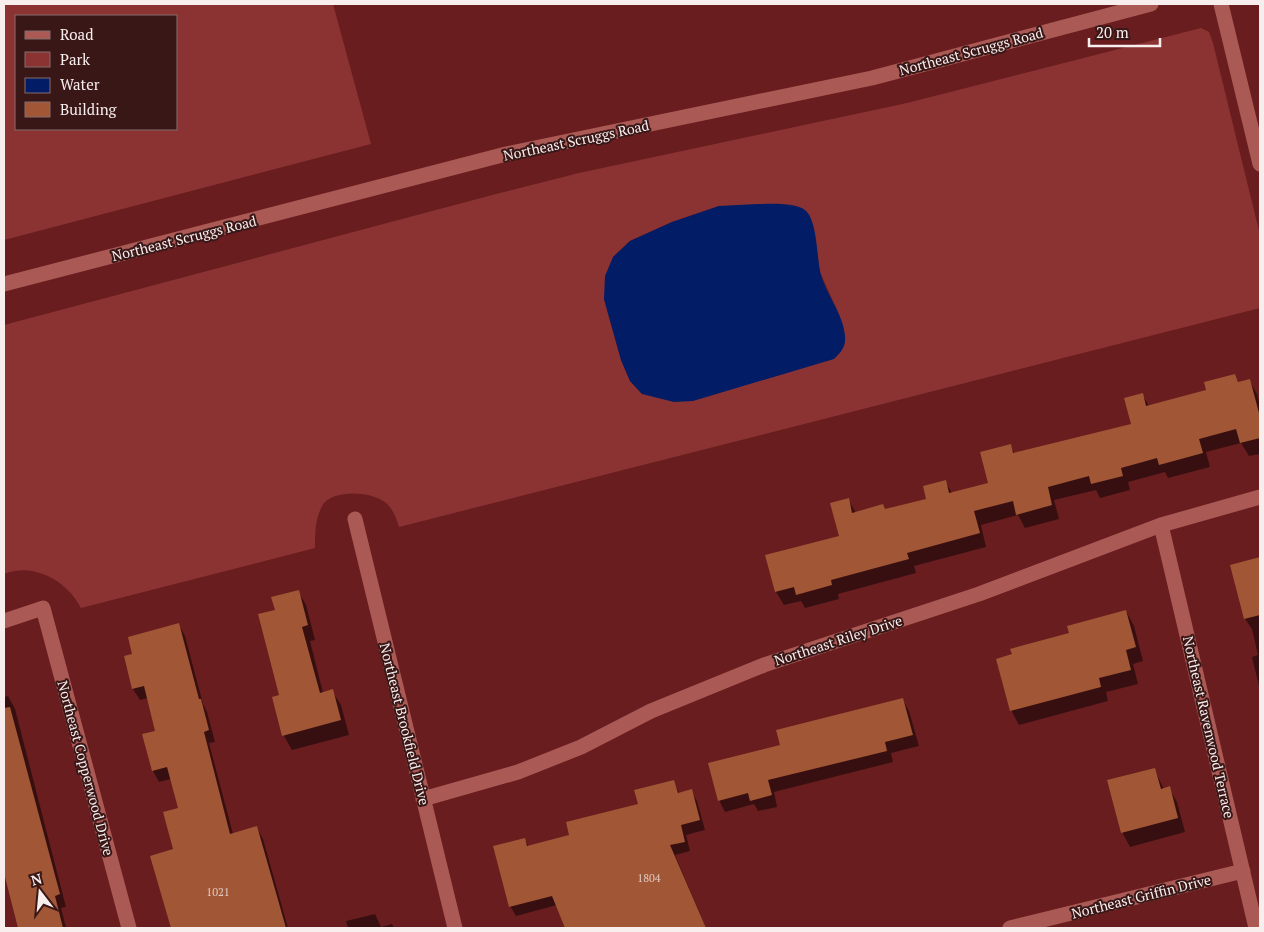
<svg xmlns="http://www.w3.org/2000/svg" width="1264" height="932" font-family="'PT Serif',serif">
<rect width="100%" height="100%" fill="#691d1f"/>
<path fill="#8b3333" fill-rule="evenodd" d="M4 4H333L371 144 4 240ZM16 16H176V129H16Z
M1201 28 1209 32 1213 43 1260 235V308L399 527C397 520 394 512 389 506 377 491 332 488 322 506 315 520 315 533 315 548L81 608C67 581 34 562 4 574V325L496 194 579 173 907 103ZM719 206 816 243 820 272 840 317 642 394 630 381 621 360 604 299 613 257 630 241 672 222Z"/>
<path fill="#021d66" d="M757 204C770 204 797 202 806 211 817 221 817 257 820 271 825 294 843 312 845 336 846 347 841 352 834 359L693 401 674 402 642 394 630 381 621 360 604 299 605 276 613 257 630 241 672 222 719 206Z"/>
<path fill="#0007" d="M1235 375 1239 383 1249 380 1257 394 1260 405V454L1249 456 1241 443 1206 452 1210 467 1168 478 1165 472 1128 482 1130 490 1100 498 1096 490 1054 500 1059 519 1025 528 1018 515 981 525 986 547 914 566 916 573 838 594 839 599 805 608 801 601 784 605 776 592 840 537 848 499 856 513 885 511 927 500 945 482 952 493 990 484 1010 446 1015 454 1133 424 1142 394 1149 406 1208 391Z
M1260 558V690L1252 657 1258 655 1252 629 1245 619 1231 566Z
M298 591 306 605 315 640 310 641 323 693 332 691 341 705 349 735 292 750 284 736 274 698 280 696 276 611Z
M1126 611 1134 626 1143 661 1133 664 1138 684 1106 692 1108 701 1019 725 1011 710 1071 634Z
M179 625 185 636 203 704 207 712 215 742 209 743 233 834 257 828 263 839 288 928H172L152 857 175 850 179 809 171 779 159 782 153 771 157 732 148 698 140 700 133 689 125 657 134 655Z
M8 696 15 709 66 907 61 908 66 928H19L4 868V697Z
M903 700 909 711 919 746 891 753 893 762 774 792 777 807 758 811 754 804 725 812 719 800 782 746Z
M1154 769 1164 789 1169 788 1177 802 1185 832 1130 847 1122 832Z
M673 781 680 794 691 791 697 801 705 830 686 835 690 851 675 855 706 928H566L557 905 516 916 510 906 524 839 529 847 571 835 639 805Z
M375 914 381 927 392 924 394 928H348L346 921Z"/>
<path fill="#a15736" d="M1235 374 1238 382 1250 379 1260 417V438L1240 443 1236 429 1199 439 1203 453 1159 465 1157 458 1121 468 1123 476 1091 484 1089 476 1048 487 1052 505 1016 515 1013 501 974 511 980 533 907 553 909 559 831 580 832 585 796 595 794 587 775 592 765 555 839 536 830 503 849 498 852 513 883 504 885 509 926 499 923 486 946 480 949 493 988 483 980 452 1011 444 1013 453 1131 424 1124 398 1143 393 1146 406 1206 390 1204 382Z
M1260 557V615L1244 619 1230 565Z
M299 590 308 625 302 627 320 693 333 689 341 720 282 736 272 697 279 695 258 614 275 610 271 597Z
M1126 610 1136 647 1126 650 1131 670 1099 678 1101 687 1010 711 996 659 1012 654 1010 649 1069 633 1067 626Z
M179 623 199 699H201L209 730 204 732 230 834 257 826 286 928H171L150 856 173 849 163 812 178 808 167 767 152 771 142 734 155 731 144 686 132 689 124 656 132 654 128 637Z
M903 698 913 735 885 742 887 751 768 780 772 795 750 801 748 793 718 801 708 763 780 745 776 730Z
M10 707 60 894 55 896 63 928H18L4 873V708Z
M1155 768 1161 789 1170 786 1178 818 1121 833 1107 780Z
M674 780 678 793 692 789 700 820 681 825 685 842 670 845 706 928H565L552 896 509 907 493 846 525 838 527 846 569 835 566 822 638 804 634 790Z"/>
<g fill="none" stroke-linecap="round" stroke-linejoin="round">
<path stroke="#ab5955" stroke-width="15" d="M1221 4 1260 164
M355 519 455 928
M1161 525 1256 928
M4 621 43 608 129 928
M423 799 518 772 581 747 651 711 764 665 979 594 1161 525 1260 497
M1010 928 1243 871"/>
<path stroke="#ab5955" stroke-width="15" d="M4 284 506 154 872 78 1151 4"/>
</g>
<g text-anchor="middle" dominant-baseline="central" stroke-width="4" stroke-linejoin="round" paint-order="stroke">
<g font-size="11" fill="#e2c8c0">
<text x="649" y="878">1804</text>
<text x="218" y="892">1021</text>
</g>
<g font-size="14" fill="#f8eeee" stroke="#391716">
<text transform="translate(971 51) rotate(-15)">Northeast Scruggs Road</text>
<text transform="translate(576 140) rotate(-12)">Northeast Scruggs Road</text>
<text transform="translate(184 238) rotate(-14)">Northeast Scruggs Road</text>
<text transform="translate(838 640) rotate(-18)">Northeast Riley Drive</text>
<text transform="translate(405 724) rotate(76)">Northeast Brookfield Drive</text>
<text transform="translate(1209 727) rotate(77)">Northeast Ravenwood Terrace</text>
<text transform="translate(86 768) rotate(75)">Northeast Copperwood Drive</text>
<text transform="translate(1141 896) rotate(-14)">Northeast Griffin Drive</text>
</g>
</g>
<rect width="1264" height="932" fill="none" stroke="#f8eeee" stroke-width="10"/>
<rect x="15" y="15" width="162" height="115" fill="#391716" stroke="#856d6c"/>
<rect x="25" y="31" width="25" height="8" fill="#ab5955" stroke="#856d6c"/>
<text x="60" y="40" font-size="15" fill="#f8eeee">Road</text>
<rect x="25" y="52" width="25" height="15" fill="#8b3333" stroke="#856d6c"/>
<text x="60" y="65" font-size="15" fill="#f8eeee">Park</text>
<rect x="25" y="78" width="25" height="15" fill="#021d66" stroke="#856d6c"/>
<text x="60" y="90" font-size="15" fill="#f8eeee">Water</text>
<rect x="25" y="102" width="25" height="15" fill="#a15736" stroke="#856d6c"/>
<text x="60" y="115" font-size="15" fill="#f8eeee">Building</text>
<g transform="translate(40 892) rotate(344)" stroke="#391716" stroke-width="4" paint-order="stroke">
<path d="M0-4L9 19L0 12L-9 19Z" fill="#f8eeee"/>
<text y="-8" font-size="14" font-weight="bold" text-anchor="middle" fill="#f8eeee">N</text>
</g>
<path d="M1089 38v8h71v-8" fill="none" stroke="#f8eeee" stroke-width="2.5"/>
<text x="1096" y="38" font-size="15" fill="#f8eeee" stroke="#391716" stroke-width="4" paint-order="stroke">20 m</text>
</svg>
